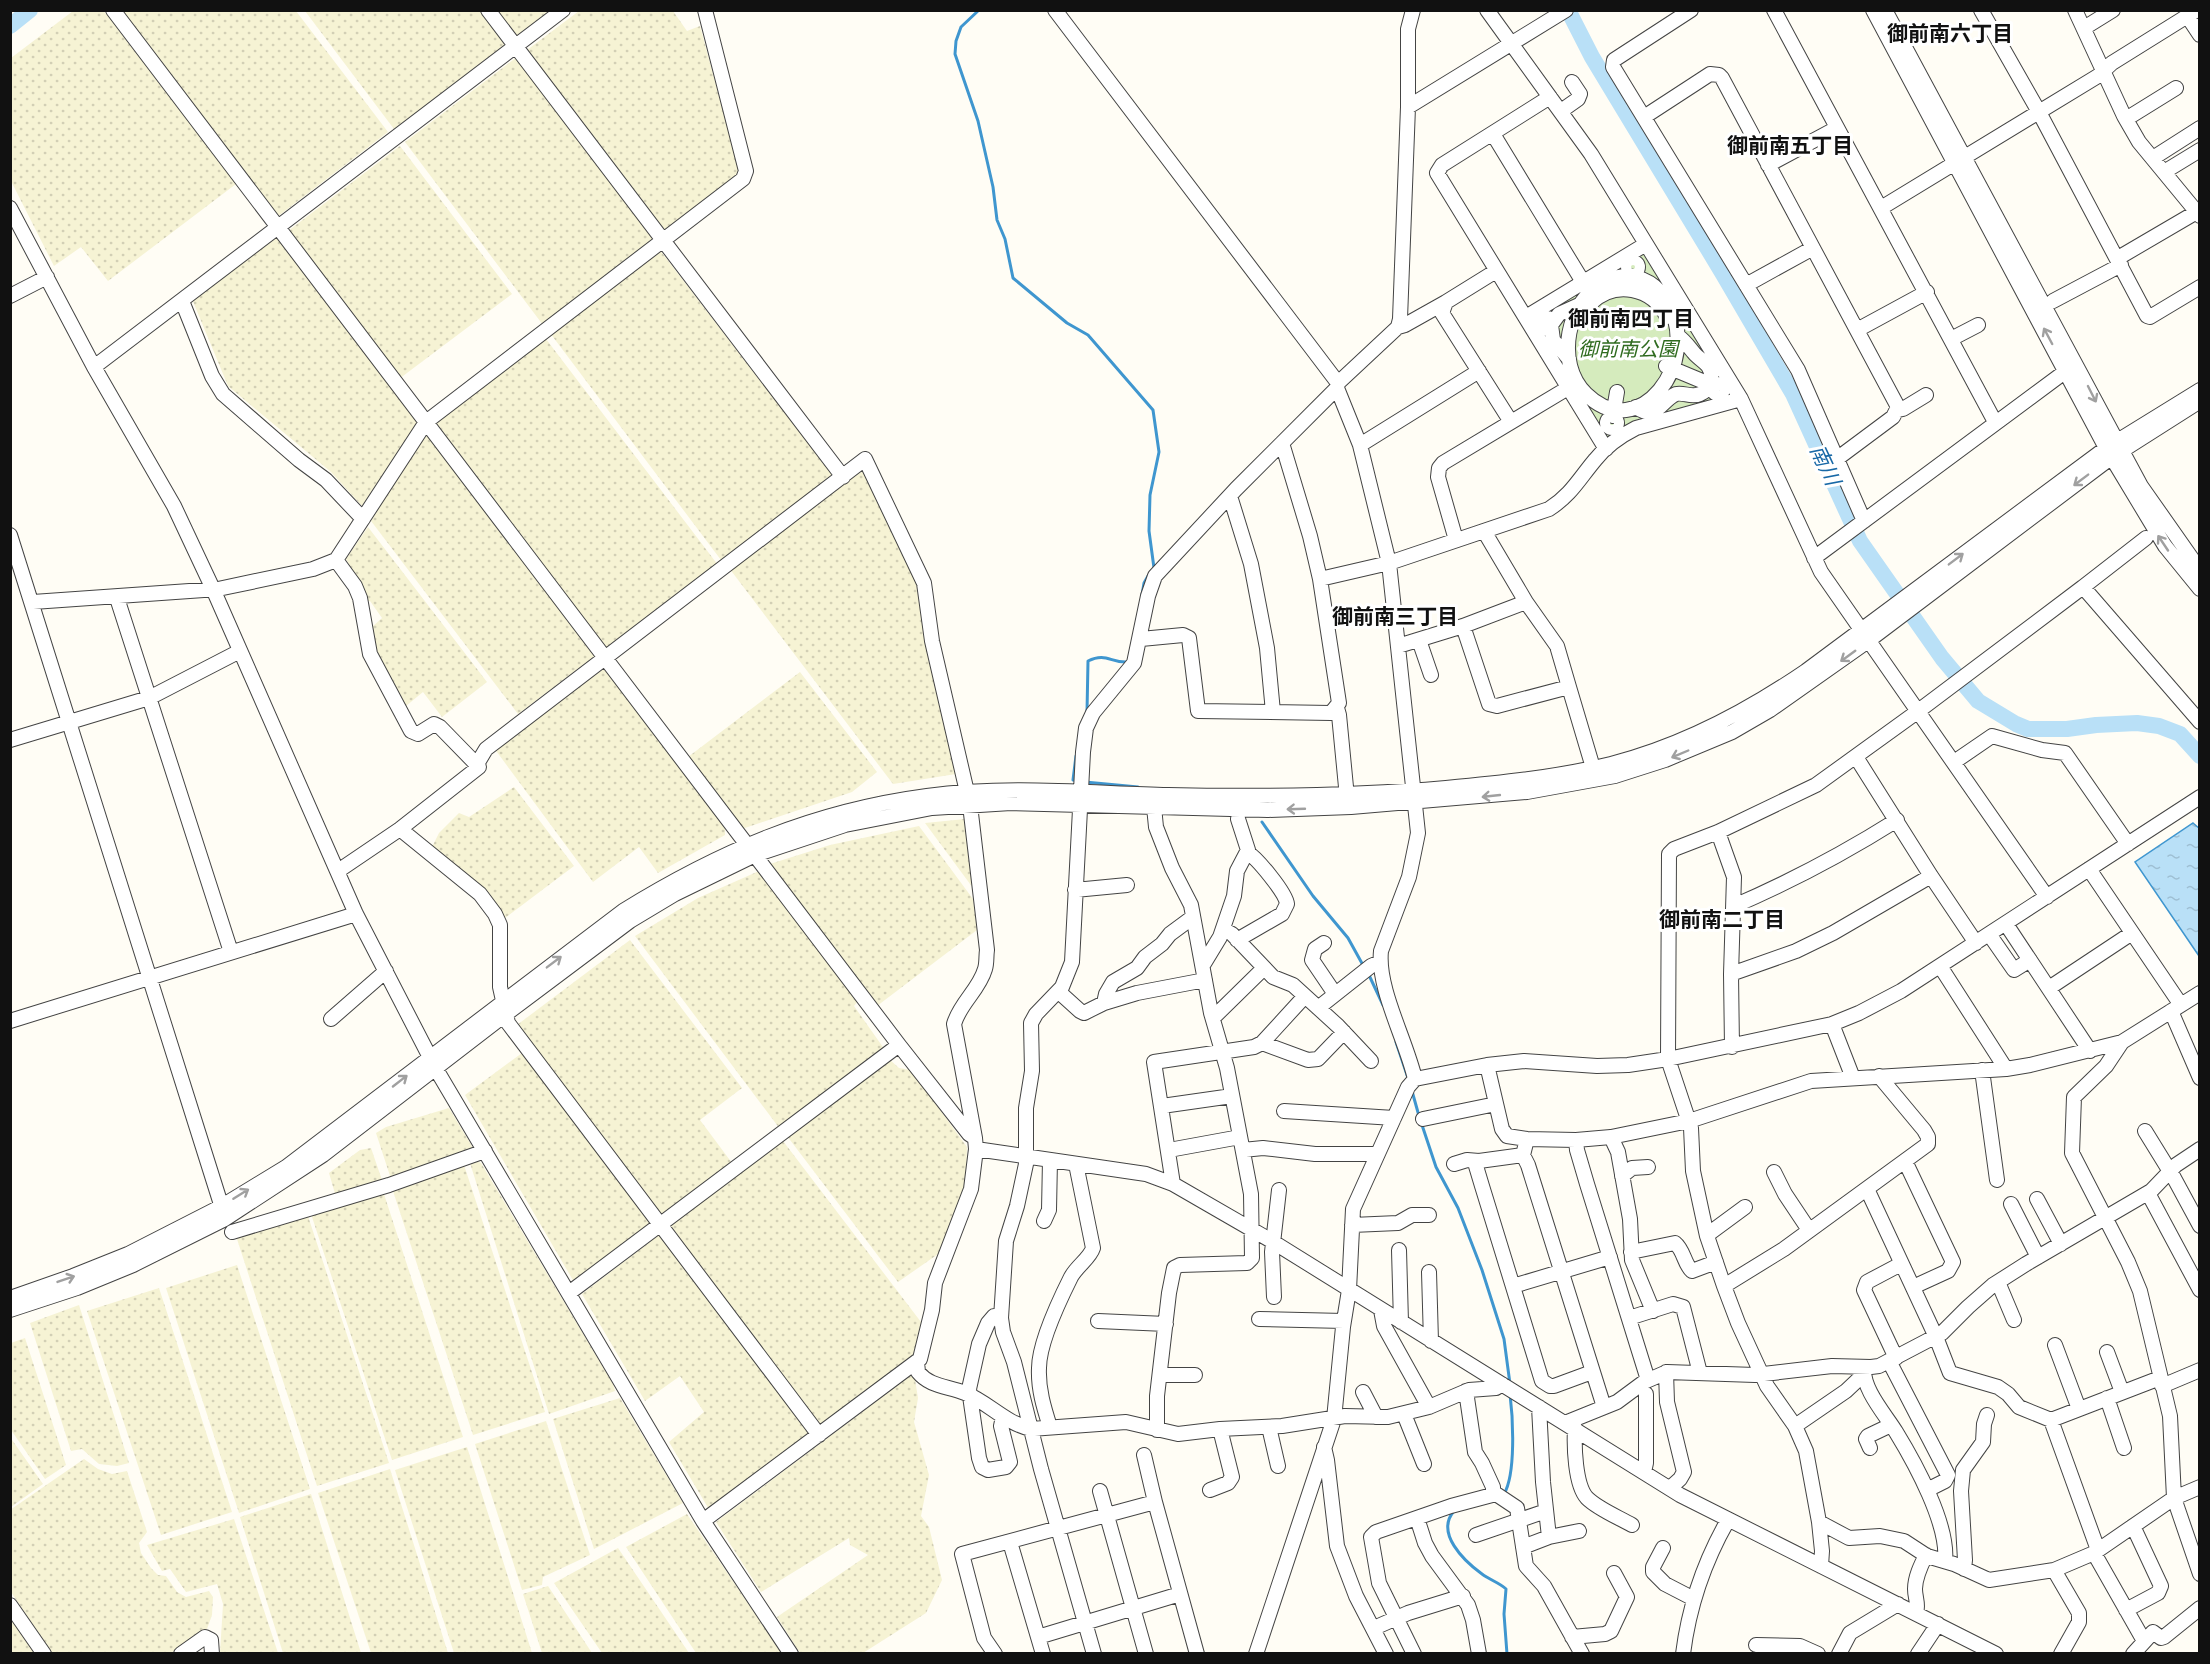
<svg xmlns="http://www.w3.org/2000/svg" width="2210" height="1664" font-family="Bitter,'Noto Sans JP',serif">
<defs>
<pattern id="farmland-dots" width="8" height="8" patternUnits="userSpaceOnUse" patternTransform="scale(1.5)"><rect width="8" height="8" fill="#f6f3d4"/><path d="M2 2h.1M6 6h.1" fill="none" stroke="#d2cfb5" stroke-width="1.8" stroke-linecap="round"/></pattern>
<pattern id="water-ripples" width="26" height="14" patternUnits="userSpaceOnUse" patternTransform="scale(1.5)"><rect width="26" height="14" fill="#b9e0f7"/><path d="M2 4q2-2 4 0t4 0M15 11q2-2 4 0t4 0" fill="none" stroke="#9ebfd3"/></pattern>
</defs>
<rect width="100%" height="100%" fill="#fffdf5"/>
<path fill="url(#farmland-dots)" d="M73 11H104L236 184 108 281 81 247 54 266 11 181V58Z
M120 11H296L388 132 277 217Z
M305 11H481L506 44 394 129Z
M495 11H552L516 38Z
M579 11H673L687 31 700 26 740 174 665 233 527 50Z
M517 57 655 240 543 325 405 142Z
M400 146 512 294 399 379 288 231Z
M278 237 418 421 362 506 331 472 228 386 192 299Z
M659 249 834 477 721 560 550 333Z
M546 339 718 565 607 650 434 421Z
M426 431 595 656 518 714 371 521Z
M865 470 920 588 934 682 956 774 893 784 729 568 844 482Z
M368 527 487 682 442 717 423 692 406 706 374 650 371 628 382 618 370 601H364V590L346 559Z
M602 666 725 826V835L658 873 639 847 593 882 494 748Z
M800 672 877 772 852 792 742 829 688 757Z
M514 787 574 866 505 918 489 893 430 851 439 833 459 813 469 817Z
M965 819 973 888 925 823Z
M919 826 973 899 977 930 877 1006 770 864 830 845Z
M759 871 858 1001 854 1006 885 1050 780 1129 635 936 698 898Z
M630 940 742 1088 700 1120 732 1163 662 1217 517 1025Z
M522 1053 651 1225 574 1282 465 1095Z
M889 1059 899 1068 911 1070 967 1147 966 1181 956 1214 941 1252 898 1282 787 1136Z
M449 1108 476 1153 392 1182 376 1133 386 1127Z
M783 1141 921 1322 912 1360 821 1427 670 1225Z
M371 1148 383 1183 336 1197 329 1173 360 1150Z
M477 1161 481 1163 613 1384 615 1391 549 1414 470 1163Z
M464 1165 545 1412 473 1435 392 1188Z
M383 1191 463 1437 392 1460 311 1214Z
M307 1213 389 1463 317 1486 236 1236Z
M659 1235 812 1435 710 1511 669 1442 704 1412 680 1376 645 1401 582 1294Z
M237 1265 310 1489 239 1513 166 1288Z
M159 1288 232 1512 161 1535 87 1311Z
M79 1305 129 1463 117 1466 99 1464 82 1449 71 1451 30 1323Z
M25 1338 66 1465 45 1479 11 1430V1343Z
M914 1373 918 1398 914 1422 929 1475 921 1516 929 1527 942 1580 926 1613 863 1653H800L777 1617 868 1555 850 1545 849 1538 761 1592 716 1522Z
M620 1398 683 1503 594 1549 553 1419Z
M546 1421 590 1555 543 1577 542 1585 522 1590 475 1444Z
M10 1437 43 1484 11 1507H10Z
M467 1447 532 1653H454L395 1470Z
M84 1459 98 1469 112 1474 127 1471 147 1532 139 1543 141 1553 151 1568 158 1575 166 1576 177 1592 186 1597 209 1591 213 1597 212 1615 207 1629 171 1653H52L11 1592 10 1510Z
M390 1469 448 1653H371L318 1493Z
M311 1494 361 1653H283L240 1517Z
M687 1514 782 1653H696L626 1547Z
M234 1519 278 1653H220L223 1604 217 1584 186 1592 170 1569 162 1571 147 1545Z
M618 1548 689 1653H602L554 1583Z
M548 1586 592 1653H542L523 1594Z
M11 1610 39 1653H11Z"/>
<path fill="#d5ebbd" d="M1645 250 1730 394 1643 420 1610 437 1605 436 1534 321 1537 316Z"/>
<path fill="url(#water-ripples)" stroke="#3f96cf" stroke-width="1.5" d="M2193 823 2200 829 2199 956 2135 862Z"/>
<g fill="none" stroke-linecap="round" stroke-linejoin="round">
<path stroke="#3f96cf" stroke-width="3" d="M979 10 961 27 956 41 955 54 978 121 993 187 997 220 1005 239 1013 278 1067 323 1088 335 1153 410 1159 452 1150 495 1149 531 1154 568
M1142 595 1144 583 1148 576
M1087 712 1088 661C1106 652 1111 663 1127 662
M1076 756 1073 780 1078 781
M1085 782 1138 787
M1262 822 1313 896 1348 938 1364 967
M1368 973 1383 1005
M1396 1042 1408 1078
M1412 1091 1419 1116
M1421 1122 1436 1167 1458 1208 1482 1270 1504 1339 1510 1384
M1504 1494C1516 1474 1513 1418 1510 1394
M1454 1511C1435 1533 1464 1561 1482 1574 1490 1580 1500 1583 1506 1589L1504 1614 1507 1654"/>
<path stroke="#b9e0f7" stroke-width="16" d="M1568 10 1592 57 1723 274 1793 394 1860 541 1942 658 1978 701 2016 724 2028 729H2067L2096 725 2137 723 2159 726 2180 734 2200 756
M10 26 30 10"/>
<defs>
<path id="minor" d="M113 10 899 1045 969 1134 975 1138 976 1149 1146 1174 1173 1184 1270 1240 1680 1495 1996 1654
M488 10 843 477
M1055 10 1338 383
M1487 10 1591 154 1741 399 1821 572 2047 897
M1691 10 1614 60 1613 67 1798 370 1864 521
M1774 10 1995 422
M1873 10 2106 448 2165 546 2200 589
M1885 10 2141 486 2200 570
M1981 10 2039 112 2147 316 2150 317 2200 287
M2075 10 2124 116 2139 142 2200 216
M2188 17 2200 35
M2084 28 2113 10
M1550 97 1442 165 1437 173 1606 449
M1408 107V29L1413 10
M1561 111 1578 99 1580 94 1572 82
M1644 117 1710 74 1719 75 1722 78 1898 407 1893 417 1838 458
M2126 119 2176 88
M1493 134 1583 282
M2153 158 2200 128
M1768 165 1837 128
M2164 172 2200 150
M10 208 94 367 174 506 213 589 356 914 436 1069 703 1521 791 1654
M1881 208 2098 76 2112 63 2197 10
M2118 258 2200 210
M1628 267a5 5 0 1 1 10 0a5 5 0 1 1-10 0Z
M1496 271 1446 302 1442 313 1511 422
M1624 276C1643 276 1658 286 1668 303 1702 362 1639 446 1586 394 1554 363 1567 300 1606 280 1611 278 1618 277 1624 276Z
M1746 285 1813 248
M10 296 47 277
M182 301 212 376 223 394 299 460 326 480 363 519
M2053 301 2121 265
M1591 303C1615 280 1652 287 1667 317
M1526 317 1646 244
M1540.5 323a5.5 5.5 0 1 1 11 0a5.5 5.5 0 1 1-11 0Z
M1398 327 1405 325 1446 302
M1857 330 1927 292
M1951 339 1978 325
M1569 359 1553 340 1551 325 1559 314 1581 304
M1666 366 1714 386
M94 367 563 10
M1713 389a5 5 0 1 1 10 0a5 5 0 1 1-10 0Z
M1636 407C1657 422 1661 400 1676 394 1684 392 1691 398 1700 394 1710 390 1715 376 1708 366 1704 361 1698 358 1694 353 1689 347 1685 341 1678 336
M1898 410 1903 409 1926 395
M1613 416 1617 392
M1607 423a5 5 0 1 1 10 0a5 5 0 1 1-10 0Z
M1360 445 1479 371
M1230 496 1251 564 1267 648 1273 712
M10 535 224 1214
M1456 540 1438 477 1439 468 1443 463 1568 388
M1814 558 2066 371
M336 560 355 586 360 598 370 654 411 731 418 734 434 724 440 727 479 767 400 829 338 871
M1320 579 1389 563 1549 509C1571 495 1579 479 1595 460 1606 446 1620 436 1636 428L1741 399
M2083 587 2146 538
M117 598 231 952
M33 602 218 589 313 569 336 560 426 422 743 179 746 171 705 10
M1463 626 1489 704 1497 706 1569 687 1557 646 1526 602 1484 531
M1141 639 1183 635 1189 638 1198 711 1331 713 1339 703 1320 579 1310 536 1282 443
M1419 640 1431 675
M1398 646 1463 626 1526 602
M1569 687 1591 761
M1337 708 1339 715 1346 787
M10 740 149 698 240 651
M1856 757 1931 876 1976 943
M1954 762 1992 736 2042 750 2065 753 2128 844
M477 764 486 749 865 459 924 583 932 641 970 805 987 950C986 956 987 963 985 969 979 990 960 1003 954 1024L975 1138
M1154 807 1156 827 1172 868 1191 905 1211 1013 1227 1068 1251 1194 1252 1258 1247 1263 1180 1265 1174 1268 1169 1293 1157 1396V1430
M400 829 480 894 495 914 500 925V987L508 1023 819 1435
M1718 832 1734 877 1731 974 1732 1047
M2089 869 2181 1005
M1075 890 1127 885
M1734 906C1792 881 1843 854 1897 820
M2006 924 2090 1051
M1223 929 1232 934 1273 977 1293 985 1338 1026 1371 1061
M1989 934 2014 970 2030 960
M1237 940 1282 914 1287 904C1286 893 1257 858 1247 852
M1324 943 1315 949 1312 960 1335 994
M1203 965 1220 937 1234 896 1237 871 1248 850 1238 819
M1940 966 2006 1069
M1731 974 1796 951 1833 933 1931 876
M2049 988 2132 933
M1059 992 1080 1011 1084 1013 1104 1003 1137 993 1205 980
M1104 1003 1106 994 1113 982 1137 968 1145 957 1162 944 1170 934 1193 917
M1318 1008 1371 966 1380 962
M2171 1011 2200 1078
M1213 1018 1264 968
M331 1019 386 971
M10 1021 356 914
M1832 1024 1853 1078
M2122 1042 2106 1066 2074 1097 2072 1153 2128 1262 2140 1291 2170 1416 2174 1498 2200 1574
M1262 1043 1308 1060 1318 1059 1344 1032
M1487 1065 1502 1129 1507 1136 1527 1139 1576 1140 1611 1137 1689 1121 1811 1081 2006 1069 2030 1065 2122 1042 2200 993
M1982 1070 1997 1180
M1415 1079C1406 1040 1377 988 1381 951L1409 877 1418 833 1389 563 1360 445 1337 388 1338 383 1398 327 1400 319 1408 107 1566 10
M1162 1106 1232 1096
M1284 1111 1394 1118
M1423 1119 1496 1104
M2145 1131 2174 1178 2200 1226
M1611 1137 1618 1152 1630 1219 1632 1260 1653 1311
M1527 1139 1523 1155 1479 1161 1476 1166 1482 1186 1542 1381 1550 1386H1554L1592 1372
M1576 1140 1577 1150 1587 1184 1648 1380
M1169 1150 1240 1137
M1243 1150 1263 1148 1315 1154H1376
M1523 1155 1528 1165 1604 1407
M1905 1161 1953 1262 1948 1271 1913 1287
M1454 1164 1467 1160 1479 1161
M1774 1172 1785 1194 1809 1230
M1622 1176 1632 1168 1648 1167
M1173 1184 1154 1062 1254 1047 1262 1043 1305 996
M1867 1189 1936 1337 1950 1373 1998 1387 2008 1394 2019 1407 2051 1420 2098 1550
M2148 1193 2200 1290
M2037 1199 2061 1244
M2011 1204 2038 1257
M1044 1221 1049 1210 1050 1160
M1352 1225 1398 1223 1412 1215H1429
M232 1232 389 1185 485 1151
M1707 1235 1745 1207
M1399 1250 1401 1322
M1631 1252 1675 1243C1684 1250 1684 1264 1692 1271L1716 1262
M1429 1272 1431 1341
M1998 1282 2014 1320
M1513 1286 1610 1257
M1724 1286 1784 1249 1928 1144V1137L1924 1130 1879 1076
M569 1293 899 1045
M1274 1297 1272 1252 1279 1190
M10 1298 73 1276 128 1254 222 1206 286 1167 623 911C720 851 814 811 927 796 1007 785 1088 793 1168 795 1261 797 1354 796 1446 788 1501 783 1558 777 1611 764 1682 746 1746 712 1806 671L2106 448 2200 390
M10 1310 77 1288 133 1265 225 1219 323 1155 506 1014 630 921 675 894 755 855 845 825 932 808 1011 803 1268 810 1351 807 1527 792 1615 776 1665 760 1732 732 1770 710 1868 641 2112 457 2200 401
M1381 1310 1384 1326 1429 1407
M1001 1316H994L988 1323 979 1344 969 1389 979 1458 982 1467 988 1470 1006 1467 1010 1462 1001 1426 1003 1417
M1629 1318 1673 1304 1683 1307 1700 1373
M1259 1319 1344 1321
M1098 1321 1166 1324
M2055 1345 2079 1409
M2107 1352 2122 1392
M1896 1358 1864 1290 1867 1282 1901 1264
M1889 1361 1948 1475 1945 1481 1927 1490
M917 1362 918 1372C930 1387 948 1386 965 1393 989 1403 1005 1423 1031 1429L1126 1422 1178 1434 1220 1429 1282 1426 1345 1416 1388 1417 1429 1407 1469 1390 1496 1388 1502 1384
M1864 1367C1862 1389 1885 1414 1896 1432 1915 1463 1949 1525 1945 1561
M1666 1372 1667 1402 1684 1472 1680 1479 1670 1488
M1160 1375H1195
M2162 1386 2200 1370
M1466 1391 1475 1452 1482 1463 1493 1487V1495
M1363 1392 1376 1417
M2107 1398 2124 1448
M1539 1407 1543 1482 1549 1537
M1404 1414 1424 1464
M2051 1420 2160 1378
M1565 1423 1617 1402 1644 1382 1667 1372 1755 1375 1832 1366 1871 1367 1879 1366 1942 1333 1968 1307 1993 1285 2026 1264 2151 1191 2176 1165 2200 1149
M1795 1426 1846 1391 1864 1374
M1050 1427C1044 1408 1038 1389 1039 1368 1039 1343 1060 1299 1071 1277 1077 1266 1090 1258 1093 1248L1076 1164
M1269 1427 1278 1466
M1575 1428C1574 1446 1575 1485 1587 1498 1598 1509 1618 1517 1632 1525
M1324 1447 1327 1460 1337 1546 1356 1596 1386 1654
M1870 1448 1866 1439 1868 1436 1891 1425
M1144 1455 1155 1502
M1644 1472 1646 1463V1394
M1210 1490 1228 1483 1232 1477 1220 1429
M1100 1491 1146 1654
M1417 1518 1425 1543 1432 1556 1468 1605 1473 1620 1479 1654
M703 1521 920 1359 932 1310 935 1283 971 1189 976 1149
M1819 1522 1849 1538 1880 1536 1904 1541 1927 1556 1954 1564 1989 1580 2054 1570
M1476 1535 1546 1511
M1010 1542 1043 1654
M1523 1547 1549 1537 1579 1531
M1663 1548 1653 1567V1572L1665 1584 1694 1599
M2094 1553 2144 1641
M1821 1566 1822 1551 1819 1522 1806 1451 1795 1426 1767 1386 1738 1323 1724 1286 1707 1236 1693 1171 1691 1128 1668 1059 1669 854 1674 849 1718 832 1816 785 1917 712 2083 587 2200 722
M1964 1569 1965 1560 1961 1491 1963 1470 1983 1442 1984 1424 1987 1415
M10 1605 44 1654
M2126 1610 2158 1593 2161 1586 2133 1526
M1916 1613C1919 1604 1915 1598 1915 1589 1915 1577 1921 1565 1926 1555
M1374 1628 1408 1613 1463 1596
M1038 1637 1180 1594
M1572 1637 1605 1634 1611 1631 1627 1597 1614 1573
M1756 1645 1800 1646 1818 1654
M181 1654 205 1637 211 1640 212 1654
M995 1654 984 1638 962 1554 1155 1502 1197 1654
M1094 1654 1041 1469 1014 1362 1003 1332 1001 1318 1006 1241 1017 1206 1026 1164V1108L1032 1071 1031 1023 1036 1014 1062 987 1072 962 1083 752 1086 728 1093 713 1134 663 1148 596 1155 576 1236 489 1337 388
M1256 1654 1334 1419 1343 1327 1349 1290 1353 1209 1408 1087 1415 1079 1487 1065 1524 1061 1597 1066 1628 1065 1668 1059 1832 1024 1859 1013 1901 991 2200 797
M1414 1654 1379 1583 1371 1537 1376 1532 1451 1506 1496 1494 1517 1508 1526 1566 1544 1586 1582 1654
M1683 1654C1689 1606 1704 1562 1728 1520
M1839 1654 1850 1633 1898 1604
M1918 1654 1938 1624
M2061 1654 2079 1622V1613L2054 1570 2094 1553 2174 1498 2200 1487
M2133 1654 2153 1632 2161 1638 2164 1637 2200 1608"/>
</defs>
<use href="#minor" stroke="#444" stroke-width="16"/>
<use href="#minor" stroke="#fff" stroke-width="14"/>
</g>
<defs><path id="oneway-shaft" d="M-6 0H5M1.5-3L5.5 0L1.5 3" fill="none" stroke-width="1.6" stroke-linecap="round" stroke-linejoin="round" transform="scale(1.5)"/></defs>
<g stroke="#a0a0a0">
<use href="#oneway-shaft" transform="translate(2048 336) rotate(-118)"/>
<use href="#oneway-shaft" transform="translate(2092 394) rotate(63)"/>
<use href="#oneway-shaft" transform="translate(2081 480) rotate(143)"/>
<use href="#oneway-shaft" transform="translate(2163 543) rotate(-124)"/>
<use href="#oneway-shaft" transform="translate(1956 559) rotate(-37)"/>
<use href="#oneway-shaft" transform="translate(1848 656) rotate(144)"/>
<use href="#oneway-shaft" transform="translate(1680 754) rotate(157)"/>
<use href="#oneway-shaft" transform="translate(1491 796) rotate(174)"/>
<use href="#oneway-shaft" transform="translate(1296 809) rotate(178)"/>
<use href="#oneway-shaft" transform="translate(554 962) rotate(-37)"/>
<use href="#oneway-shaft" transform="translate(400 1081) rotate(-38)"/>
<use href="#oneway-shaft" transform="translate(241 1194) rotate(-32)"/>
<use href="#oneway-shaft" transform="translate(66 1279) rotate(-19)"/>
</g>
<g text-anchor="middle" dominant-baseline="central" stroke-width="6" stroke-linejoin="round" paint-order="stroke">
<g font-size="20" font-style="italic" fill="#2f6b1f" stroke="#fff">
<text x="1628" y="349">御前南公園</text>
</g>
<g font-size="21" font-weight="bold" fill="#111" stroke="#fff">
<text x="1950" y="34">御前南六丁目</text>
<text x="1790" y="146">御前南五丁目</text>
<text x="1631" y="319">御前南四丁目</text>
<text x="1395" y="617">御前南三丁目</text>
<text x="1722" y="920">御前南二丁目</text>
</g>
<g font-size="21" font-style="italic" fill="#1768a6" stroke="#fff">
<text transform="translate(1825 465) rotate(65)">南川</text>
</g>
</g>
<rect width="2210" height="1664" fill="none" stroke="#111111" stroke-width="24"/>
</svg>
